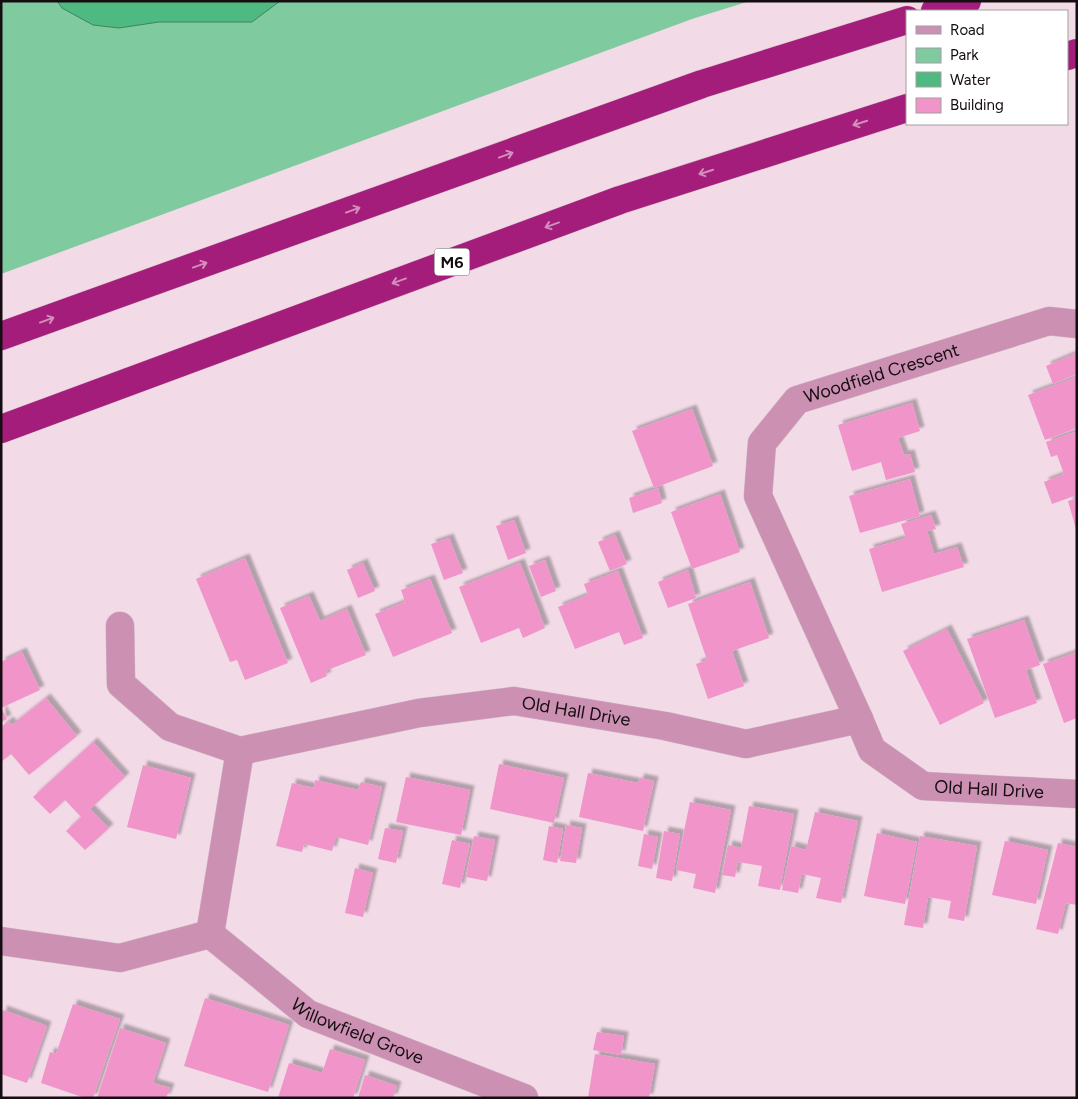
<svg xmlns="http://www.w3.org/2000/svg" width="1078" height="1099" font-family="Figtree,sans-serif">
<defs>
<filter id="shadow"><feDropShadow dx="4.5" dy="-4.5" stdDeviation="1" flood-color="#0004"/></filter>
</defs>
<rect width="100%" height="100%" fill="#f2dae7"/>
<path fill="#80ca9f" d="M1 1H750L692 19 1 274Z"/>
<path fill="#4eb981" stroke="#3d855f" d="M57 1H280L252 22H159L119 28 93 25 62 8Z"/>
<path fill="#f094ca" filter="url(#shadow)" d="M1077 353V374L1053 384 1046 366Z
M1077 377V428L1045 440 1028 395Z
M912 403 920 431 898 438 904 455 910 454 915 472 886 480 881 462 852 471 838 425Z
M692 409 713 466 654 488 632 431Z
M1075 432 1077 495 1052 504 1044 482 1064 474 1057 455 1051 457 1046 442Z
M910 479 920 516 860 533 849 496Z
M658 488 662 503 633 513 629 498Z
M720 494 740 552 692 569 671 512Z
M1077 498V529H1076L1068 501Z
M931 515 936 529 927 531 934 554 957 547 964 567 882 592 869 549 906 538 901 524Z
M514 520 526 553 508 560 496 526Z
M615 535 627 564 610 571 598 542Z
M449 538 463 573 444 580 431 544Z
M245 558 288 663 245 680 237 660 230 662 196 579Z
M545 560 556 591 541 597 529 566Z
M363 563 375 591 358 598 347 570Z
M520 563 545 628 523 638 519 628 481 643 459 587Z
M688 570 696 598 668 608 658 582Z
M618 571 643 638 624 645 619 632 575 649 558 607 588 595 584 584Z
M430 579 452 633 393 657 375 614 405 602 401 590Z
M750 582 769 638 732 651 744 686 708 699 696 664 707 660 688 604Z
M309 596 320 621 347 609 366 655 325 671 327 676 311 683 280 608Z
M1024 620 1040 665 1026 670 1037 703 995 718 967 639Z
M947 629 984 703 940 725 903 651Z
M22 652 40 690 1 708 7 719 1 722V662Z
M1077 652V718L1064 723 1043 664Z
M46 698 77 736 29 775 11 754 1 762V727L9 721 12 725Z
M93 742 125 777 90 809 109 828 85 850 66 831 81 817 65 800 50 814 33 797Z
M499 764 564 778 554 823 490 809Z
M143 765 191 778 176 839 127 827Z
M588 773 638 783 640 778 654 781 643 831 579 817Z
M406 777 470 790 461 835 396 822Z
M315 780 358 790 361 782 382 787 368 845 336 837 332 851 304 844 302 852 276 846 292 783 314 788Z
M690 802 731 810 715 893 693 888 696 874 676 870Z
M749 806 794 814 780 890 758 886 762 866 738 862 735 877 722 875 728 845 741 848Z
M815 812 858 821 841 903 816 898 821 878 802 874 798 893 782 890 791 846 806 850Z
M566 825 582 828 576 863 560 861Z
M549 826 563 829 557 863 543 860Z
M385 828 403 831 396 863 378 859Z
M664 831 680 834 672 881 656 878Z
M877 833 917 842 905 904 864 896Z
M644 834 658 837 652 869 638 866Z
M474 836 495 840 487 881 466 877Z
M920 836 977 846 964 921 948 918 951 901 928 897 923 928 904 925Z
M452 840 470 844 460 888 442 884Z
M1005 841 1048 850 1036 904 992 895Z
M1058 843 1077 847V905L1066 903 1058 934 1036 929Z
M355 868 373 873 363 917 345 913Z
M205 998 289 1025 268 1092 184 1066Z
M73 1004 120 1019 93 1098H85L41 1083 50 1052 56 1054Z
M3 1010 47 1026 27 1083 1 1074V1016Z
M120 1028 166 1043 153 1083 170 1088 166 1098H97Z
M597 1032 624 1036 621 1055 593 1050Z
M330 1049 365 1060 353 1098H278L289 1063 322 1073Z
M595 1054 655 1064 649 1098H588Z
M365 1075 397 1086 393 1098H358Z"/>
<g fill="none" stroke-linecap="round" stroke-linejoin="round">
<defs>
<g id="minor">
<path id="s1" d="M120 626 121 684 170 727 240 751 419 713 514 701 665 726 746 744 859 719 872 750 923 786 1077 794"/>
<path id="s2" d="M859 719 758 496 762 443 797 400 1049 321 1077 324"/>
<path d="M210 934 240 751"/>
<path id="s3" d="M1 941 120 958 210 934 308 1014 524 1098"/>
</g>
<path id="highway" d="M935 11 967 1
M1067 56 1077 53
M1 336 702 84 907 20
M1 429 620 200 907 108"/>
</defs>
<use href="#minor" stroke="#cfb9c5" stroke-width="29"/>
<use href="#highway" stroke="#cfb9c5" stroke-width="29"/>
<use href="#minor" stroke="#cc90b2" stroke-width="28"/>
<use href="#highway" stroke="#a41d7a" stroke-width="28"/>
</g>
<defs><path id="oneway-shaft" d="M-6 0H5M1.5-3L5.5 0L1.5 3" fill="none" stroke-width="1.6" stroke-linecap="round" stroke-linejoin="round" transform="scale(1.25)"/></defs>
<g stroke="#d28ebc">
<use href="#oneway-shaft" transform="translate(860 123) rotate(162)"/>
<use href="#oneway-shaft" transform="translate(506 155) rotate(-20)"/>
<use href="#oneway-shaft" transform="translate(706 172) rotate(162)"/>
<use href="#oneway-shaft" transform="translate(353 210) rotate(-20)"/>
<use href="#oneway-shaft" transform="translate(552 225) rotate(160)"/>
<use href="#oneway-shaft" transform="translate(200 265) rotate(-20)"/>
<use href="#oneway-shaft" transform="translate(399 281) rotate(160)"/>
<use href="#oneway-shaft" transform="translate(47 320) rotate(-20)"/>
</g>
<g text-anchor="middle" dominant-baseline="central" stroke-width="4" stroke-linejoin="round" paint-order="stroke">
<rect fill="#fff" stroke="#5b5658" stroke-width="1" x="434.5" y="248.5" width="35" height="27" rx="4"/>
<g font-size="16" font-weight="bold" fill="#150d11">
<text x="452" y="262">M6</text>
</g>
<g font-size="18" fill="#150d11" stroke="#fff">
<text stroke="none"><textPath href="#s2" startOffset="442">Woodfield Crescent</textPath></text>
<text stroke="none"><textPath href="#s1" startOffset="539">Old Hall Drive</textPath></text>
<text stroke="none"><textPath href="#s1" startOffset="990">Old Hall Drive</textPath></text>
<text stroke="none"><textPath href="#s3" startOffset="392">Willowfield Grove</textPath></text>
</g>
</g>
<rect width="1078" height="1099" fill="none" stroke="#150d11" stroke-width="5"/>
<rect x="906" y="10" width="162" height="115" fill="#ffffff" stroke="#a19ea0"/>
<rect x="916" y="26" width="25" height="8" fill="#cc90b2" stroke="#a19ea0"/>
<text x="950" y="35" font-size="15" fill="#150d11">Road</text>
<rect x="916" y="48" width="25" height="15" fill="#80ca9f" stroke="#a19ea0"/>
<text x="950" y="60" font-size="15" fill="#150d11">Park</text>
<rect x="916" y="72" width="25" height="15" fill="#4eb981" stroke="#a19ea0"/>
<text x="950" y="85" font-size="15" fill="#150d11">Water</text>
<rect x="916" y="98" width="25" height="15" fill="#f094ca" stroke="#a19ea0"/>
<text x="950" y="110" font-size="15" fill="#150d11">Building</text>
</svg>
